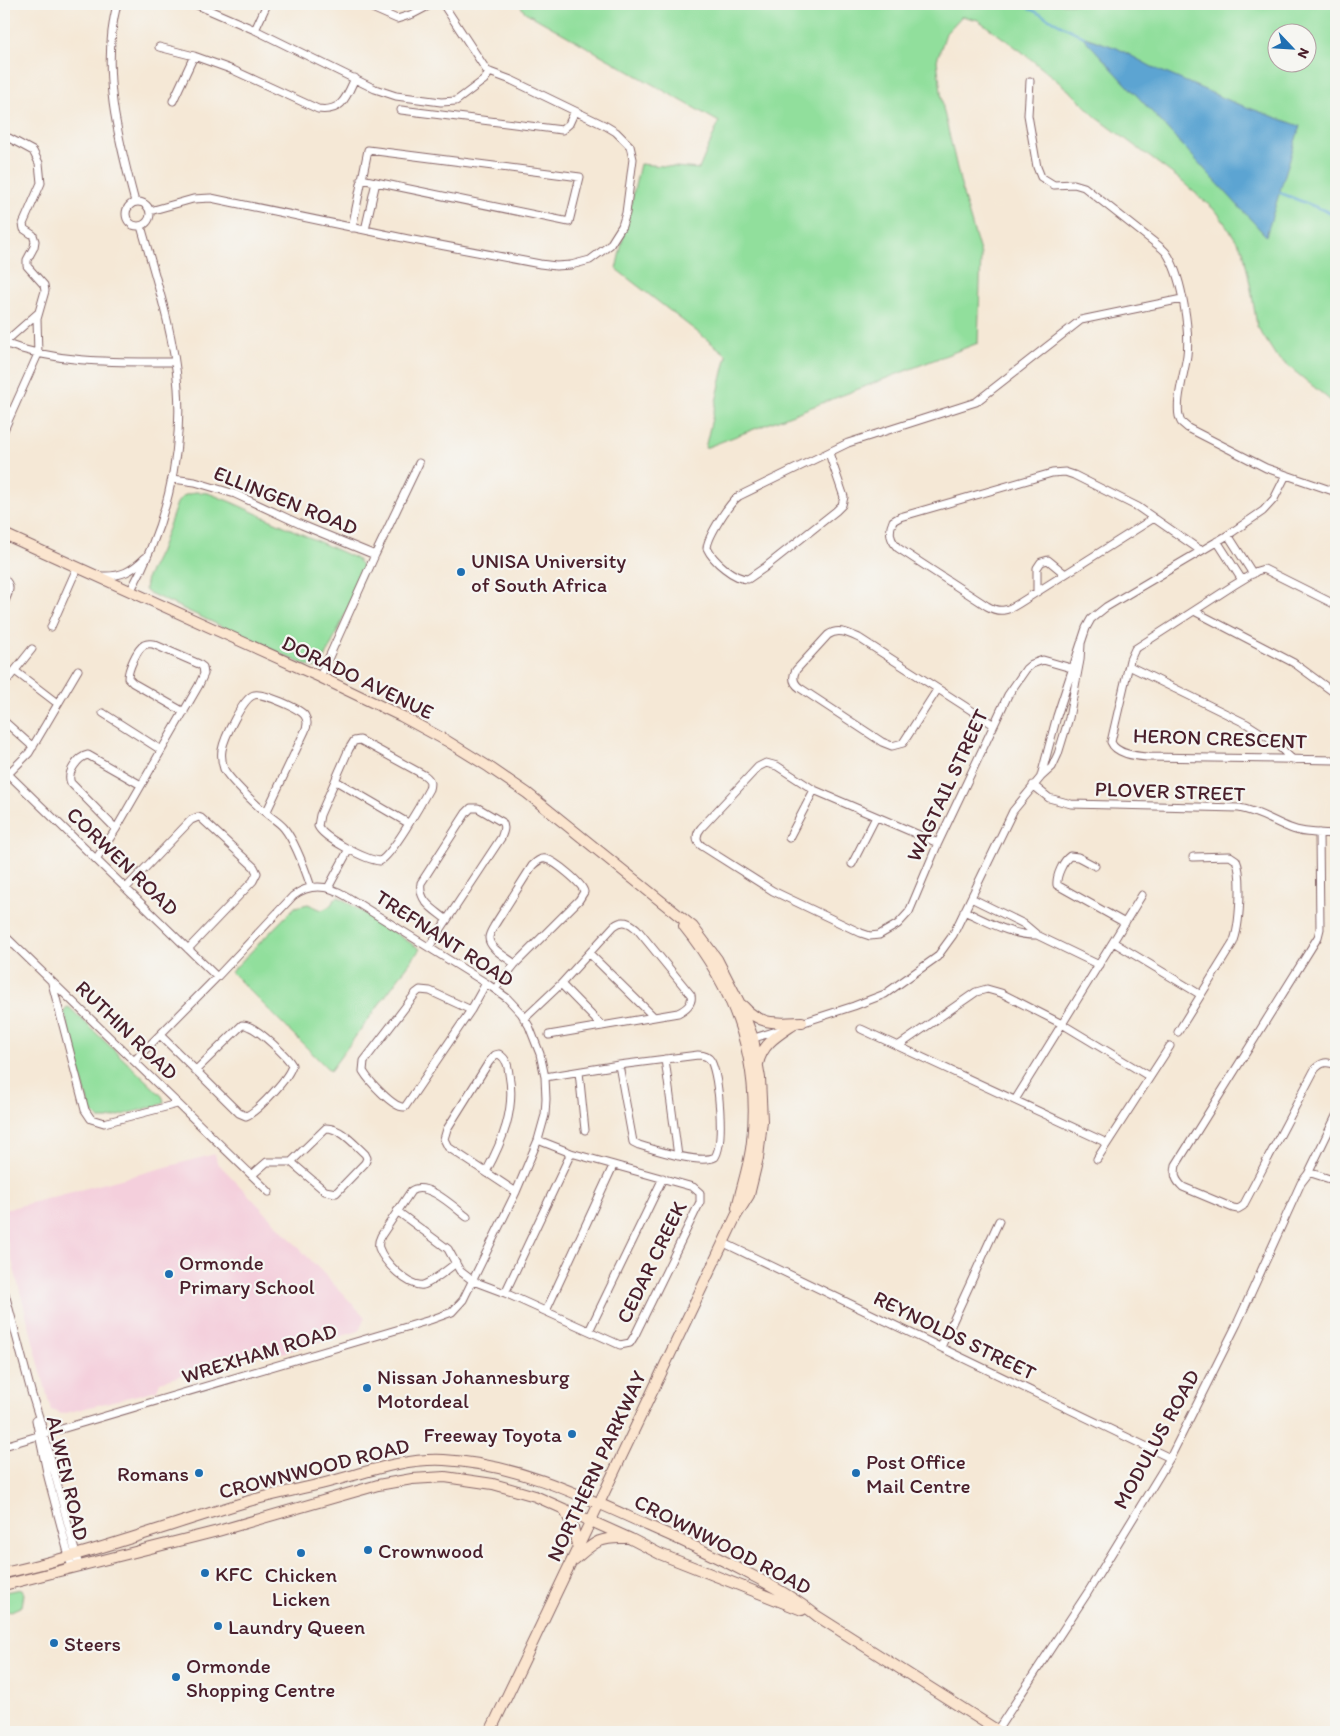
<svg xmlns="http://www.w3.org/2000/svg" width="1340" height="1736" font-family="Itim,sans-serif">
<rect width="100%" height="100%" fill="#f6f6f2"/>
<filter id="ink" filterUnits="userSpaceOnUse"><feTurbulence type="fractalNoise" baseFrequency=".02" numOctaves="2"/><feDisplacementMap in="SourceGraphic" scale="10" xChannelSelector="R" yChannelSelector="G"/><feConvolveMatrix kernelMatrix="1 2 1 2 8 2 1 2 1" color-interpolation-filters="sRGB"/></filter>
<filter id="wash" filterUnits="userSpaceOnUse"><feTurbulence type="fractalNoise" baseFrequency=".0096" numOctaves="4" result="noise"/><feDisplacementMap in="SourceGraphic" scale="20" xChannelSelector="R" yChannelSelector="G"/><feGaussianBlur stdDeviation="1.12" result="paint"/><feColorMatrix in="noise" values="0 0 0 0 0 0 0 0 0 0 0 0 0 0 0 0 0 1.4 0 .05"/><feComposite in="paint" operator="in"/></filter>
<g filter="url(#wash)">
<rect width="100%" height="100%" fill="#f5e8d6"/>
<path fill="#f4cfdc" d="M215 1154 217 1162 365 1317 359 1331 283 1353 274 1347 160 1382 157 1390 62 1414 51 1410 4 1230V1210Z"/>
<path fill="#91df9c" stroke="#6e7f64" fill-rule="evenodd" d="M519 4H1336V405L1276 356 1257 326 1251 289 1243 250 1217 212 1178 178 1096 117 1072 93 1021 51 978 20 962 16 946 33 937 60 943 108 964 198 981 255 978 343 705 448 727 355 616 269 640 164 699 169 719 122 525 12ZM1278 32H1308V62H1278Z
M195 492 208 493 231 502 355 558C361 563 365 567 363 575L322 665 317 668 305 665 147 592 145 589 147 577 160 551 177 503 183 496Z
M339 897 420 949 330 1071 231 972 295 907 308 904 322 910C329 907 332 905 334 899Z
M67 1007 70 1008 162 1096 164 1101 162 1104 108 1119H99L90 1110 64 1012Z
M22 1589 24 1594 22 1606 9 1612 4 1607V1592Z"/>
<path fill="#5ba4d2" stroke="#52627e" d="M1082 36 1117 48 1154 68 1235 103 1300 126 1266 236Z"/>
<g fill="none" stroke-linecap="round" stroke-linejoin="round">
<path stroke="#5ba4d2" stroke-width="2.5" d="M1021 4 1084 37
M1278 192 1336 215"/>
</g>
</g>
<g filter="url(#ink)">
<g fill="none" stroke-linecap="round" stroke-linejoin="round">
<defs>
<path id="street" d="M117 4C100 71 118 138 135 202
M195 4 255 30 375 89 396 96 441 102 456 101 484 80 490 72
M363 4 397 19 413 14 432 4
M255 30 267 4
M159 47 194 56
M1030 81 1028 115 1037 167 1041 177 1054 185 1074 184 1084 187 1159 246C1163 249 1167 253 1169 257 1182 280 1190 329 1187 355 1185 372 1173 407 1181 422L1188 428 1266 468 1336 492
M173 101 194 56 233 70 318 109C342 112 346 98 355 78
M401 110 562 130 569 124 575 111
M126 214a12 12 0 1 1 24 0a12 12 0 1 1-24 0Z
M150 211 193 199 211 198 408 239 540 264 556 266 571 265 590 260 610 245 622 226 626 213 633 159 630 146 616 132 606 126 511 80 487 71 443 4
M352 228 368 150 580 177 569 222 361 179
M365 230 376 182
M4 343C58 364 117 362 175 362
M4 343 38 313
M4 430 38 354 37 319 45 291 44 285 27 266V260L34 247 35 241 33 235 24 229 23 224 41 183 39 163 33 151 9 138
M829 453 844 497 842 505 836 511 764 568 748 579C734 579 713 561 707 548 708 536 729 503 739 496L848 443 976 402 1081 320 1182 299
M173 479 195 482 235 494 302 525 375 555
M1154 518 1018 604C1007 611 999 613 987 606L898 548C890 540 888 532 893 521L900 517 1052 473 1065 472 1074 475 1138 507 1200 550
M1228 535 1253 574
M1217 541 1242 580
M102 576C121 577 132 571 145 558
M4 579C13 586 8 594 4 603
M130 592C164 530 183 459 178 388 174 333 156 279 141 226
M1037 592V568L1041 562 1048 560 1065 574
M1336 605 1264 569 1257 571 1234 585 1135 649 1130 660 1111 742C1116 754 1135 756 1147 757L1336 760
M1194 611 1294 663 1336 694
M51 627 77 568
M1129 666 1247 724 1272 740 1293 760
M15 671 57 703
M320 677 375 555 419 463
M4 684 32 649
M937 690 903 743 892 746 882 742 800 688C793 683 792 677 796 670L828 635C838 628 848 633 859 638L994 725
M103 713 161 750
M4 721 33 747
M360 740 424 775C430 779 431 782 429 789 421 804 392 855 380 861 366 860 323 838 318 826L320 815 349 749 354 741Z
M4 770 217 977
M8 774 29 753 78 670
M1041 776 1057 716 1086 628 1091 619 1106 607 1228 535 1263 511 1274 499 1286 475
M336 781 408 823
M1033 785 1049 798 1071 804 1239 808C1258 811 1272 821 1290 828 1304 834 1321 833 1336 834
M266 813 305 731C307 727 308 721 305 716 301 709 262 692 254 695 243 698 224 738 222 750 221 756 222 763 224 769 229 779 257 806 266 813 272 818 279 822 284 828 296 843 305 869 311 887
M116 829 71 783C66 773 78 757 88 755L141 785
M1319 833 1320 929 1318 937 1176 1165C1174 1175 1175 1180 1183 1187L1233 1208 1238 1209 1243 1206 1315 1069C1322 1062 1327 1061 1336 1065
M789 838 814 790
M938 843 814 790 777 766 766 763 758 767 701 828C696 834 695 841 702 846L773 891 861 933 870 936 879 935 898 924 909 912 938 843 994 725 1008 695 1026 669 1032 664 1043 660 1078 670
M96 859 116 829 199 685 204 674 203 667 199 664 153 644C149 644 148 643 144 645 137 649 128 670 128 678L133 683 184 712
M852 864 876 817
M1095 866 1078 857 1070 856C1063 861 1056 876 1057 885L1125 923
M126 888 191 820 198 817 201 818 254 867 257 873 253 881 188 949
M328 888 349 849
M971 898 1024 924 1037 935 1099 965
M964 911C987 921 1011 936 1037 935
M4 935 269 1192
M1113 942 1201 995
M429 947 501 838C503 833 506 827 502 822L478 808H471L466 813 421 883C418 902 435 910 447 920
M590 954 653 1016
M52 983 85 1110 91 1119 104 1123 177 1104
M561 984 602 1026
M495 989 515 964 579 900 584 892C583 884 555 861 546 859 540 858 536 862 532 866L494 926C492 930 489 934 489 938 489 949 508 958 515 964
M471 1010 430 991 420 990 416 993 364 1061 363 1071C369 1081 394 1109 405 1107L471 1010 486 983
M524 1019 561 984 614 926C623 919 629 922 637 929L691 995C693 1004 686 1009 678 1013L549 1035
M798 1024 854 1006 885 994 937 957 953 935 1013 811 1041 777 1052 767 1058 754 1069 718 1080 660 1081 644
M861 1029 1107 1143
M1178 1032 1233 943C1240 927 1243 875 1236 860L1230 856 1193 857
M160 1035 239 1113 246 1116C257 1112 290 1077 292 1065 287 1056 260 1031 250 1027 246 1025 246 1025 242 1025L195 1071
M751 1039 783 1029
M898 1046 976 992 987 989 1001 993 1062 1024 1150 1077
M665 1059 678 1156
M579 1072 585 1130
M545 1077 619 1065 698 1055C703 1055 708 1056 711 1061 719 1077 725 1142 715 1157 700 1165 656 1150 639 1145L633 1142 619 1065
M1015 1100 1142 895
M1097 1159 1170 1046
M486 1172C502 1142 516 1110 509 1074 508 1066 507 1059 499 1054L495 1055 489 1062 447 1129 444 1139 448 1147 516 1192
M1308 1174 1336 1116
M252 1175 267 1162H291L325 1191 336 1193 365 1163 367 1158 365 1154C354 1144 341 1128 326 1128L291 1162
M397 1211 448 1249 460 1271 473 1281 505 1293 620 1345 630 1343 635 1335 700 1202V1193L693 1187 571 1153 538 1140
M724 1243 1170 1458
M456 1263C448 1269 431 1283 423 1285 408 1287 384 1262 379 1248 378 1244 379 1240 381 1236L411 1191C426 1180 454 1207 467 1217
M4 1290 32 1395 44 1433 79 1566
M505 1293 571 1153
M546 1311 613 1166
M589 1331 663 1178
M941 1347 999 1221
M36 1420 48 1477 72 1568
M4 1446 430 1320 452 1312 463 1300 516 1192 538 1140 545 1115 546 1099 545 1077 540 1054 529 1026 521 1013 507 998 486 983 346 896C328 885 310 883 293 896L217 977 134 1061
M996 1732 1088 1592 1170 1458 1237 1324 1301 1183 1308 1174 1311 1173 1336 1181"/>
<path id="secondary" d="M4 534 320 677 401 716 447 741 489 767 527 793 693 927 717 959 740 1004 753 1038 760 1078 762 1121 758 1158 749 1195 736 1216 490 1732
M684 926C734 988 761 1060 752 1141 750 1164 742 1185 737 1208
M743 1006C760 1026 778 1023 802 1022
M758 1064C762 1044 778 1035 793 1025
M564 1509 573 1527 578 1549
M574 1560C594 1543 598 1537 625 1538
M4 1573C87 1555 168 1525 249 1501 273 1494 297 1490 321 1484 362 1474 401 1458 444 1460 518 1464 583 1496 649 1526 686 1542 723 1560 759 1579 779 1590 799 1601 817 1616L1000 1732
M4 1585 218 1531 378 1485 412 1479 445 1477 493 1484 535 1496 631 1539 660 1554 802 1610"/>
</defs>
<use href="#street" stroke="#866567" stroke-width="9"/>
<use href="#secondary" stroke="#866567" stroke-width="12"/>
<use href="#street" stroke="#fff" stroke-width="7"/>
<use href="#secondary" stroke="#fbe5cf" stroke-width="10"/>
</g>
</g>
<g fill="#1f6fb2" stroke="#f6f6f2" stroke-width="2">
<circle cx="461" cy="572" r="5"/>
<circle cx="169" cy="1274" r="5"/>
<circle cx="367" cy="1388" r="5"/>
<circle cx="572" cy="1434" r="5"/>
<circle cx="199" cy="1473" r="5"/>
<circle cx="856" cy="1473" r="5"/>
<circle cx="368" cy="1550" r="5"/>
<circle cx="301" cy="1553" r="5"/>
<circle cx="205" cy="1573" r="5"/>
<circle cx="218" cy="1626" r="5"/>
<circle cx="54" cy="1643" r="5"/>
<circle cx="176" cy="1677" r="5"/>
</g>
<g text-anchor="middle" dominant-baseline="central" stroke-width="4.5" stroke-linejoin="round" paint-order="stroke">
<g font-size="21" fill="#4a1f2b" stroke="#f6f6f2">
<text transform="translate(286 500) rotate(22)">ELLINGEN ROAD</text>
<text transform="translate(358 677) rotate(26)">DORADO AVENUE</text>
<text transform="translate(1220 738) rotate(2)">HERON CRESCENT</text>
<text transform="translate(947 785) rotate(-65)">WAGTAIL STREET</text>
<text transform="translate(1170 791) rotate(2)">PLOVER STREET</text>
<text transform="translate(123 861) rotate(44)">CORWEN ROAD</text>
<text transform="translate(445 938) rotate(33)">TREFNANT ROAD</text>
<text transform="translate(127 1030) rotate(44)">RUTHIN ROAD</text>
<text transform="translate(651 1262) rotate(-64)">CEDAR CREEK</text>
<text transform="translate(955 1335) rotate(26)">REYNOLDS STREET</text>
<text transform="translate(259 1353) rotate(-17)">WREXHAM ROAD</text>
<text transform="translate(1156 1439) rotate(-61)">MODULUS ROAD</text>
<text transform="translate(596 1466) rotate(-65)">NORTHERN PARKWAY</text>
<text transform="translate(314 1468) rotate(-14)">CROWNWOOD ROAD</text>
<text transform="translate(68 1478) rotate(77)">ALWEN ROAD</text>
<text transform="translate(723 1544) rotate(27)">CROWNWOOD ROAD</text>
</g>
<g font-size="21" fill="#4a1f2b" stroke="#f6f6f2" text-anchor="start">
<text x="471" y="560">UNISA University<tspan x="471" dy="24">of South Africa</tspan></text>
<text x="179" y="1262">Ormonde<tspan x="179" dy="24">Primary School</tspan></text>
<text x="377" y="1376">Nissan Johannesburg<tspan x="377" dy="24">Motordeal</tspan></text>
<text x="562" y="1434" text-anchor="end">Freeway Toyota</text>
<text x="866" y="1461">Post Office<tspan x="866" dy="24">Mail Centre</tspan></text>
<text x="189" y="1473" text-anchor="end">Romans</text>
<text x="378" y="1550">Crownwood</text>
<text x="215" y="1573">KFC</text>
<text x="301" y="1574" text-anchor="middle">Chicken<tspan x="301" dy="24">Licken</tspan></text>
<text x="228" y="1626">Laundry Queen</text>
<text x="64" y="1643">Steers</text>
<text x="186" y="1665">Ormonde<tspan x="186" dy="24">Shopping Centre</tspan></text>
</g>
</g>
<rect width="1340" height="1736" fill="none" stroke="#f6f6f2" stroke-width="20"/>
<g transform="translate(1292 48) rotate(115)"><circle r="24" fill="#f6f6f2" stroke="#b1a0a2"/>
<path d="M0-4L9 19L0 12L-9 19Z" fill="#1f6fb2"/>
<text y="-8" font-size="14" font-weight="bold" text-anchor="middle" fill="#4a1f2b">N</text>
</g>
</svg>
